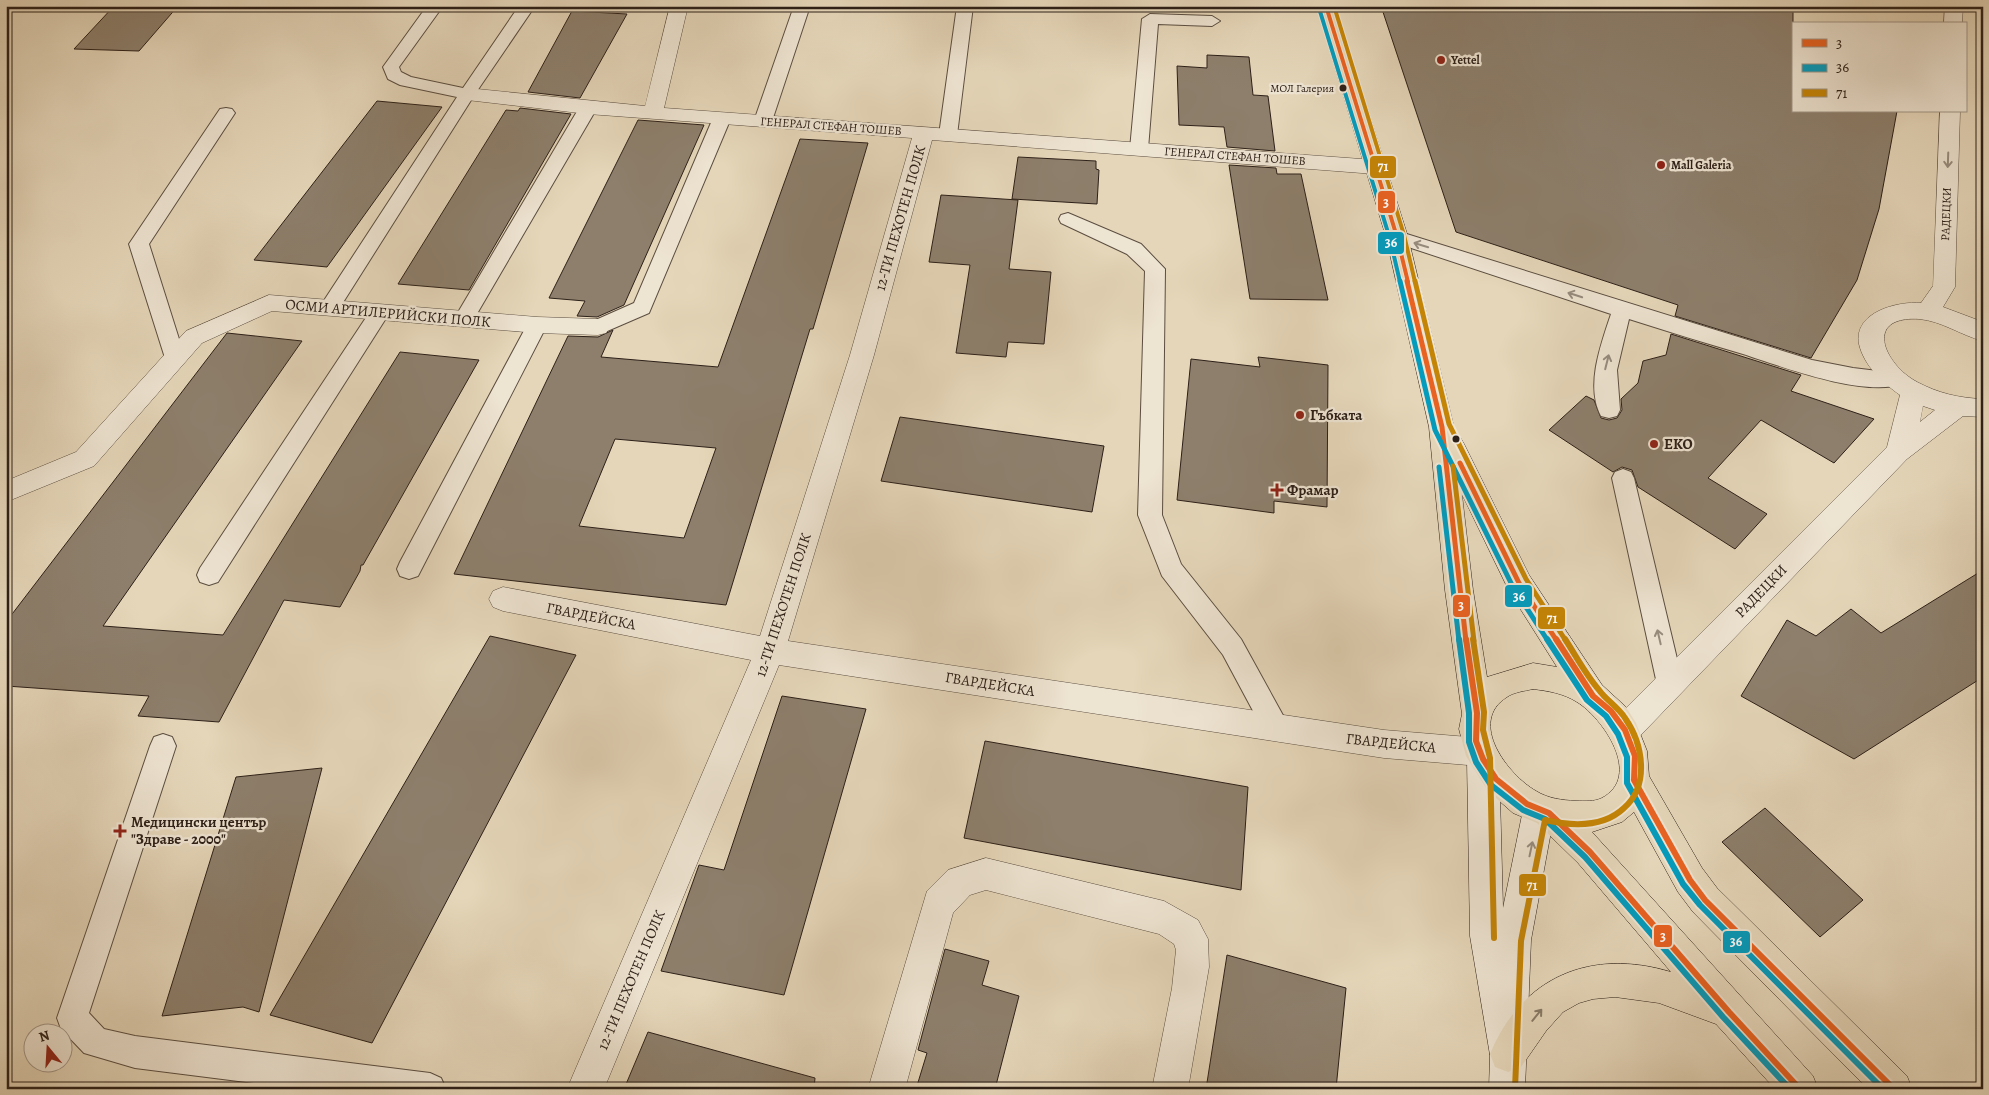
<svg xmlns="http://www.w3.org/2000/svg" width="1989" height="1095" font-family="Alegreya,serif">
<rect width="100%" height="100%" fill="#e5d6b9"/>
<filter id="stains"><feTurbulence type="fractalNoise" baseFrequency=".004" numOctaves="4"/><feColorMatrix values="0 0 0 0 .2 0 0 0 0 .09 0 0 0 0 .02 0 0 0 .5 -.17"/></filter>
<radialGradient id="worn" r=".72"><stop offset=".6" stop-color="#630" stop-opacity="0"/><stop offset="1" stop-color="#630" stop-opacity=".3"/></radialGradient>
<path fill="#8d7f6c" stroke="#2d2018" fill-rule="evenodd" d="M114 6H178L139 51 74 49Z
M1381 6H1793V111H1897L1879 209 1857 280 1811 358 1675 316 1678 305 1456 232Z
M572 11 627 14 580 98 528 92Z
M1207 55 1249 57 1253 95 1268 96 1275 151 1227 147 1224 127 1179 125 1177 66 1207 68Z
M377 101 442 107 327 267 254 260Z
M520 108 571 114 469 290 398 284 506 110 518 111Z
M638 120 704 125 624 305 597 317 577 316 585 301 549 298Z
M800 139 868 143 813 329H810L726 605 454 574 568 336 598 337 613 330 601 357 718 367ZM615 439 716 448 684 538 579 526Z
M1018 157 1096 161V169L1099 170 1097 204 1012 199Z
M1229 165 1276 168 1277 174H1301L1328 300 1250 299Z
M941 195 1018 200 1009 269 1051 272 1044 344 1008 342 1006 357 956 353 970 265 929 262Z
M227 333 302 341 103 626 223 635 400 352 479 360 363 565H361L360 571 340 607 284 600 219 722 138 716 149 696 6 686V622Z
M1671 334 1801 375 1791 391 1874 419 1834 463 1761 420 1708 478 1767 514 1735 549 1638 487 1632 470 1622 467 1613 472 1549 430 1586 396 1594 400 1601 418 1609 420 1617 418 1622 410 1621 399 1638 383 1643 361 1666 355Z
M1258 357 1328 365 1327 507 1274 501V513L1177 500 1191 359 1260 367Z
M900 417 1104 446 1092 512 881 481Z
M1983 570V677L1854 759 1741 696 1787 620 1816 636 1851 609 1881 633Z
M490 636 576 655 372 1043 270 1015Z
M782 696 866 709 784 995 661 971 699 865 724 870Z
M985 741 1248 787 1241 890 964 838Z
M322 768 259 1012 243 1007 162 1016 236 777Z
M1765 808 1863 900 1820 937 1722 842Z
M945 949 989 961 982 985 1019 996 995 1089H916L927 1053 918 1050Z
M1227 955 1346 988 1336 1089H1206Z
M648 1032 815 1078 814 1089H624Z"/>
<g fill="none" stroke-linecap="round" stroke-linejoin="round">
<defs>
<path id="lane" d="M427 6H443L399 67 401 72 411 77 463 88 519 6H535L475 94 337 312 330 314 323 312 320 307 323 302 457 97 400 85 388 79 383 67Z
M794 6H810L772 121 769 125H757L754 121Z
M957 6H973L957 135 954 139H942L939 135Z
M1150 14 1212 16 1220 21 1212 26 1158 24 1148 149 1145 153H1133L1130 149 1142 19Z
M588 103 594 104 597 108 471 324 464 326 457 324 454 319 457 314 579 108 582 104Z
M226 108 232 109 235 113 149 244 185 358 182 363 175 366 168 363 165 358 129 244 220 109Z
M722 113 728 114 731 118 649 313 605 332 598 334 591 332 588 327 591 322 634 303 713 118 716 114Z
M1068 213 1141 244 1165 269 1162 515 1181 564 1241 639 1285 719 1289 728 1285 737 1276 740 1267 737 1223 655 1162 576 1138 515 1145 271 1127 254 1061 223 1059 219 1061 215Z
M1397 231 1812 360 1853 368 1903 374 1906 379 1903 384C1862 397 1783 367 1743 354 1705 343 1667 331 1629 319L1617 370 1620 410 1617 416 1609 418 1601 416C1585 386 1601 344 1611 314L1390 241 1387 237 1390 233Z
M380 305 387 307 390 312 218 582 209 585 200 582 197 575 200 568 373 307Z
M537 318 544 320 547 325 418 576 409 579 400 576 397 569 400 562 527 325 530 320Z
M1623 469 1631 472 1634 478 1683 684 1679 692 1670 695 1661 692 1657 684 1612 478 1615 472Z
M163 734 172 737 176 746 89 1013 104 1029 135 1036 430 1073 441 1078 446 1089H302L135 1068 84 1053 61 1029 57 1018 150 746 154 737Z"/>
<path id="street" d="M670 6H688L664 108 1375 160 1382 162 1385 167 1382 172 1375 174 932 140 874 355 788 641 1384 730 1480 738 1491 742 1496 752 1491 762 1480 766 1384 758 779 665 604 1089H567L751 660 503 611 493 607 489 599 493 591 503 587 760 636 850 355 912 138 588 114 467 100 460 98 457 94 460 90 467 88 645 106Z
M1945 6H1963L1962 24H1944Z
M1940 111H1960L1955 287 1943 307 1983 322V341C1960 335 1942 321 1919 319 1862 316 1885 365 1917 382 1938 393 1958 398 1983 399V417L1963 416 1907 459 1636 740 1625 744 1614 740 1610 730 1614 720 1887 447 1900 395C1883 383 1864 366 1859 344 1853 312 1898 301 1921 303L1933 286ZM1923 406 1935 410 1920 422Z
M269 295 537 317 598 319 606 321 610 327 606 333 598 335 537 333 272 311 202 343 94 466 6 502V481L76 452 186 331Z
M986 858 1164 901 1198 920 1208 939 1209 967 1188 1089H1152L1172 988 1176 950 1174 944 1159 934 986 890 970 895 953 913 905 1089H868L927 891 948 870Z"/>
<path id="secondary" d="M1483 745 1494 749 1499 759 1503 908 1523 810 1528 799 1539 795 1550 799 1555 810 1531 940 1525 1089H1489L1490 1055 1470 936 1467 759 1472 749Z"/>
<path id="primary" d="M1317 6H1335L1408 237 1456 436 1460 437 1464 444 1529 575 1602 685 1626 707 1636 723 1647 751 1649 776 1702 868 1717 888 1907 1076 1912 1089H1868L1693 912 1678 892 1634 812 1622 822 1592 832 1813 1076 1818 1089H1775L1716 1024 1659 1003 1615 997 1593 999 1579 1003 1563 1012 1546 1031 1521 1067 1508 1072 1495 1067 1490 1054C1522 976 1592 948 1671 972L1578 863 1537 823 1513 813 1488 791 1466 756 1459 729 1462 714 1445 590 1429 427 1386 237ZM1462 494 1509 591 1557 667 1533 663 1487 677 1473 590ZM1533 689C1548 691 1563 693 1577 702 1603 718 1643 776 1602 798 1594 802 1585 801 1576 801 1562 800 1549 799 1536 791 1508 775 1467 722 1507 697 1514 692 1525 691 1533 689Z"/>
</defs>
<use href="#lane" stroke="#5b4e40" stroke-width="2"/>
<use href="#street" stroke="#5b4e40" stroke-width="1"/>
<use href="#secondary" stroke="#2d2018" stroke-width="1"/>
<use href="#primary" stroke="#2d2018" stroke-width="1"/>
<use href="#lane" fill="#eee4d2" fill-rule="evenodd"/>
<use href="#street" fill="#eee4d2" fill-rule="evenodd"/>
<use href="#secondary" fill="#eee4d2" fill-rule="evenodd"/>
<use href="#primary" fill="#e5d6b9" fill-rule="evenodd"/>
<defs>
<path id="bus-1-far2" d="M1326 6 1397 237 1408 282"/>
<path id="bus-1-far1" d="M1407 281 1442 427 1466 641
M1460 463 1519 583 1557 641"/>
<path id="bus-1" d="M1466 639 1477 713 1476 741 1483 759 1496 779 1527 804 1549 813 1590 852 1729 1012 1800 1089
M1556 639 1593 696 1611 711 1625 730 1635 756 1634 780
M1634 780 1690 880 1705 900 1894 1089"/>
<path id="bus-2-far2" d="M1319 8 1390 239 1400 282"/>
<path id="bus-2-far1" d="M1400 281 1435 430 1513 587 1548 641
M1439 467 1459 641"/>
<path id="bus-2" d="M1459 639 1469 713V742L1476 762 1491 785 1523 810 1545 819 1585 857 1723 1017 1790 1089
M1547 639 1587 700 1606 716 1618 734 1627 757V783L1683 884 1700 905 1883 1089"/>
<path id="bus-3-far2" d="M1334 6 1404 235 1415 282"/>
<path id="bus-3-far1" d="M1415 281 1449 424 1526 579 1566 641
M1453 466 1474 641"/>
<path id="bus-3" d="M1473 639 1484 712 1483 730 1490 758 1494 938
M1515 1089 1521 941 1545 820C1571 826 1603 828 1624 808 1650 785 1643 744 1625 718 1618 707 1606 700 1599 690 1586 675 1576 656 1565 639"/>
</defs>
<use href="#bus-1-far2" stroke="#eee4d2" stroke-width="6"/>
<use href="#bus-1-far1" stroke="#eee4d2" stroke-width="9"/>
<use href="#bus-1" stroke="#eee4d2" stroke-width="10"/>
<use href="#bus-2-far2" stroke="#eee4d2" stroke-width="6"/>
<use href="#bus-2-far1" stroke="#eee4d2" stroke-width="9"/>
<use href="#bus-2" stroke="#eee4d2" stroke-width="10"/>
<use href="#bus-3-far2" stroke="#eee4d2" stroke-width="6"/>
<use href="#bus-3-far1" stroke="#eee4d2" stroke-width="9"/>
<use href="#bus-3" stroke="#eee4d2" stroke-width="10"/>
<use href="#bus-1-far2" stroke="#e86222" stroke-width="4"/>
<use href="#bus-1-far1" stroke="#e86222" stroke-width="5"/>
<use href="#bus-1" stroke="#e86222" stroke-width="6"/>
<use href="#bus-2-far2" stroke="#049bbc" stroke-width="4"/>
<use href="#bus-2-far1" stroke="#049bbc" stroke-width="5"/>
<use href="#bus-2" stroke="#049bbc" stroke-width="6"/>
<use href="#bus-3-far2" stroke="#c48406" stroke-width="4"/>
<use href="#bus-3-far1" stroke="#c48406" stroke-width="5"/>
<use href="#bus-3" stroke="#c48406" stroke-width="6"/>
</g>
<defs><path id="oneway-shaft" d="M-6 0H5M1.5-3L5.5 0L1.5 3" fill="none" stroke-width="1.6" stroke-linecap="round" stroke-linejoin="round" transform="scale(1.25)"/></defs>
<g stroke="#978c7e">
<use href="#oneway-shaft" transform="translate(1948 160) rotate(92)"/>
<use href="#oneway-shaft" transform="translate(1421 245) rotate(-163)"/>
<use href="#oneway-shaft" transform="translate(1575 295) rotate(-162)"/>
<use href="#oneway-shaft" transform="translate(1607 362) rotate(-76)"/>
<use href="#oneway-shaft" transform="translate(1659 637) rotate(-103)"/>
<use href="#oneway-shaft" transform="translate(1531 849) rotate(-78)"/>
</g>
<use stroke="#897b68" href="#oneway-shaft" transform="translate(1537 1015) rotate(-51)"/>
<g fill="#8f2418" stroke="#eee4d2" stroke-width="2">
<circle cx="1441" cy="60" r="5"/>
<circle cx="1661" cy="165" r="5"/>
<circle cx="1300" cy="415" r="5"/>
<circle cx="1654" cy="444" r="5"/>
<path d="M1274.5 482.5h5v5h5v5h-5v5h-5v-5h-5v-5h5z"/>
<path d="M117.5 823.5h5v5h5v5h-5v5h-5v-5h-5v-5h5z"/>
</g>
<g fill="#2d2018" stroke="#eee4d2" stroke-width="2">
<circle cx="1343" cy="88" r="4.5"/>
<circle cx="1456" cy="439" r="4.5"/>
</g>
<g text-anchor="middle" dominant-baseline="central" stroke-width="4.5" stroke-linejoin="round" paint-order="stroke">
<g font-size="11" fill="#2d2018" stroke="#eee4d2" text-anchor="end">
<text x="1334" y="88">МОЛ Галерия</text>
</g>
<g font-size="12" font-weight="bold" fill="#2d2018" stroke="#eee4d2" text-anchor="start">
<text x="1451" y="60">Yettel</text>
<text x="1671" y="165">Mall Galeria</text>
</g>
<g font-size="12" fill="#2d2018" stroke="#eee4d2">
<text transform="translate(831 126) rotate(4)">ГЕНЕРАЛ СТЕФАН ТОШЕВ</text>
<text transform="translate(1235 156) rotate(4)">ГЕНЕРАЛ СТЕФАН ТОШЕВ</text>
<text transform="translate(1946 214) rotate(-88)">РАДЕЦКИ</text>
</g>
<g font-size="15" fill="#2d2018" stroke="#eee4d2">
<text transform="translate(900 218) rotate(-74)">12-ТИ ПЕХОТЕН ПОЛК</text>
<text transform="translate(388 313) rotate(5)">ОСМИ АРТИЛЕРИЙСКИ ПОЛК</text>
<text transform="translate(1761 591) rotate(-46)">РАДЕЦКИ</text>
<text transform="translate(783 605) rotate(-72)">12-ТИ ПЕХОТЕН ПОЛК</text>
<text transform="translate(591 616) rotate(11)">ГВАРДЕЙСКА</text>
<text transform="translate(990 684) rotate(9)">ГВАРДЕЙСКА</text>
<text transform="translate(1391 743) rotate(6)">ГВАРДЕЙСКА</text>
<text transform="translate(631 980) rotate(-67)">12-ТИ ПЕХОТЕН ПОЛК</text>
</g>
<g font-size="15" font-weight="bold" fill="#2d2018" stroke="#eee4d2" text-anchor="start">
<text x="1310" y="415">Гъбката</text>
<text x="1664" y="444">EKO</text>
<text x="1287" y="490">Фрамар</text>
<text x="131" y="822">Медицински център<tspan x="131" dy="17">"Здраве - 2000"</tspan></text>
</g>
</g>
<g stroke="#eee4d2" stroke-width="2">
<rect x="1369" y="155" width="28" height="24" rx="5" fill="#c48406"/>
<rect x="1377" y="190" width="19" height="24" rx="5" fill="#e86222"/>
<rect x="1377" y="231" width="28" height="24" rx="5" fill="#049bbc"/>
<rect x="1504" y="584" width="29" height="24" rx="5" fill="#049bbc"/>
<rect x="1452" y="594" width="19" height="24" rx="5" fill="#e86222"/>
<rect x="1537" y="606" width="29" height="24" rx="5" fill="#c48406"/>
<rect x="1518" y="873" width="29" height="24" rx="5" fill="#c48406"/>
<rect x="1653" y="924" width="20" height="24" rx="5" fill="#e86222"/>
<rect x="1722" y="930" width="29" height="24" rx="5" fill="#049bbc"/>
</g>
<g font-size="14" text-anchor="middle" font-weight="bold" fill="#fff">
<text x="1383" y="171">71</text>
<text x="1386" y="207">3</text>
<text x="1391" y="247">36</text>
<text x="1519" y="601">36</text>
<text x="1461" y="610">3</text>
<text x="1552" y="623">71</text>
<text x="1532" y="890">71</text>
<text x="1663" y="941">3</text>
<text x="1736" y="946">36</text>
</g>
<rect width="1989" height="1095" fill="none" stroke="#e5d6b9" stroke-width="25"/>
<rect x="8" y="8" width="1974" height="1080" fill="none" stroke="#2d2018" stroke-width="2.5"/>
<rect x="12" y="12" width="1964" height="1070" fill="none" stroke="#2d2018"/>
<rect x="1792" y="22" width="175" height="90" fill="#eee4d2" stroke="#a19688"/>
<rect x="1802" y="39" width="25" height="8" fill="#e86222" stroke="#a19688"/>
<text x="1836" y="48" font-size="15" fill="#2d2018">3</text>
<rect x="1802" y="64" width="25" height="8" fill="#049bbc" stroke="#a19688"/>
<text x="1836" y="72" font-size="15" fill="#2d2018">36</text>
<rect x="1802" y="89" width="25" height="8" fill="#c48406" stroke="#a19688"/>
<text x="1836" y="98" font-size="15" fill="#2d2018">71</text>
<g transform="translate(48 1048) rotate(342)"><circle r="24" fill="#eee4d2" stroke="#a19688"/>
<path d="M0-4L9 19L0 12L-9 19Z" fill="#8f2418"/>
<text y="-8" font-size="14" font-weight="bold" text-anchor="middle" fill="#2d2018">N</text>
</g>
<rect width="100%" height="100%" filter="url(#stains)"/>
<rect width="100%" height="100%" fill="url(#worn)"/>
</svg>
